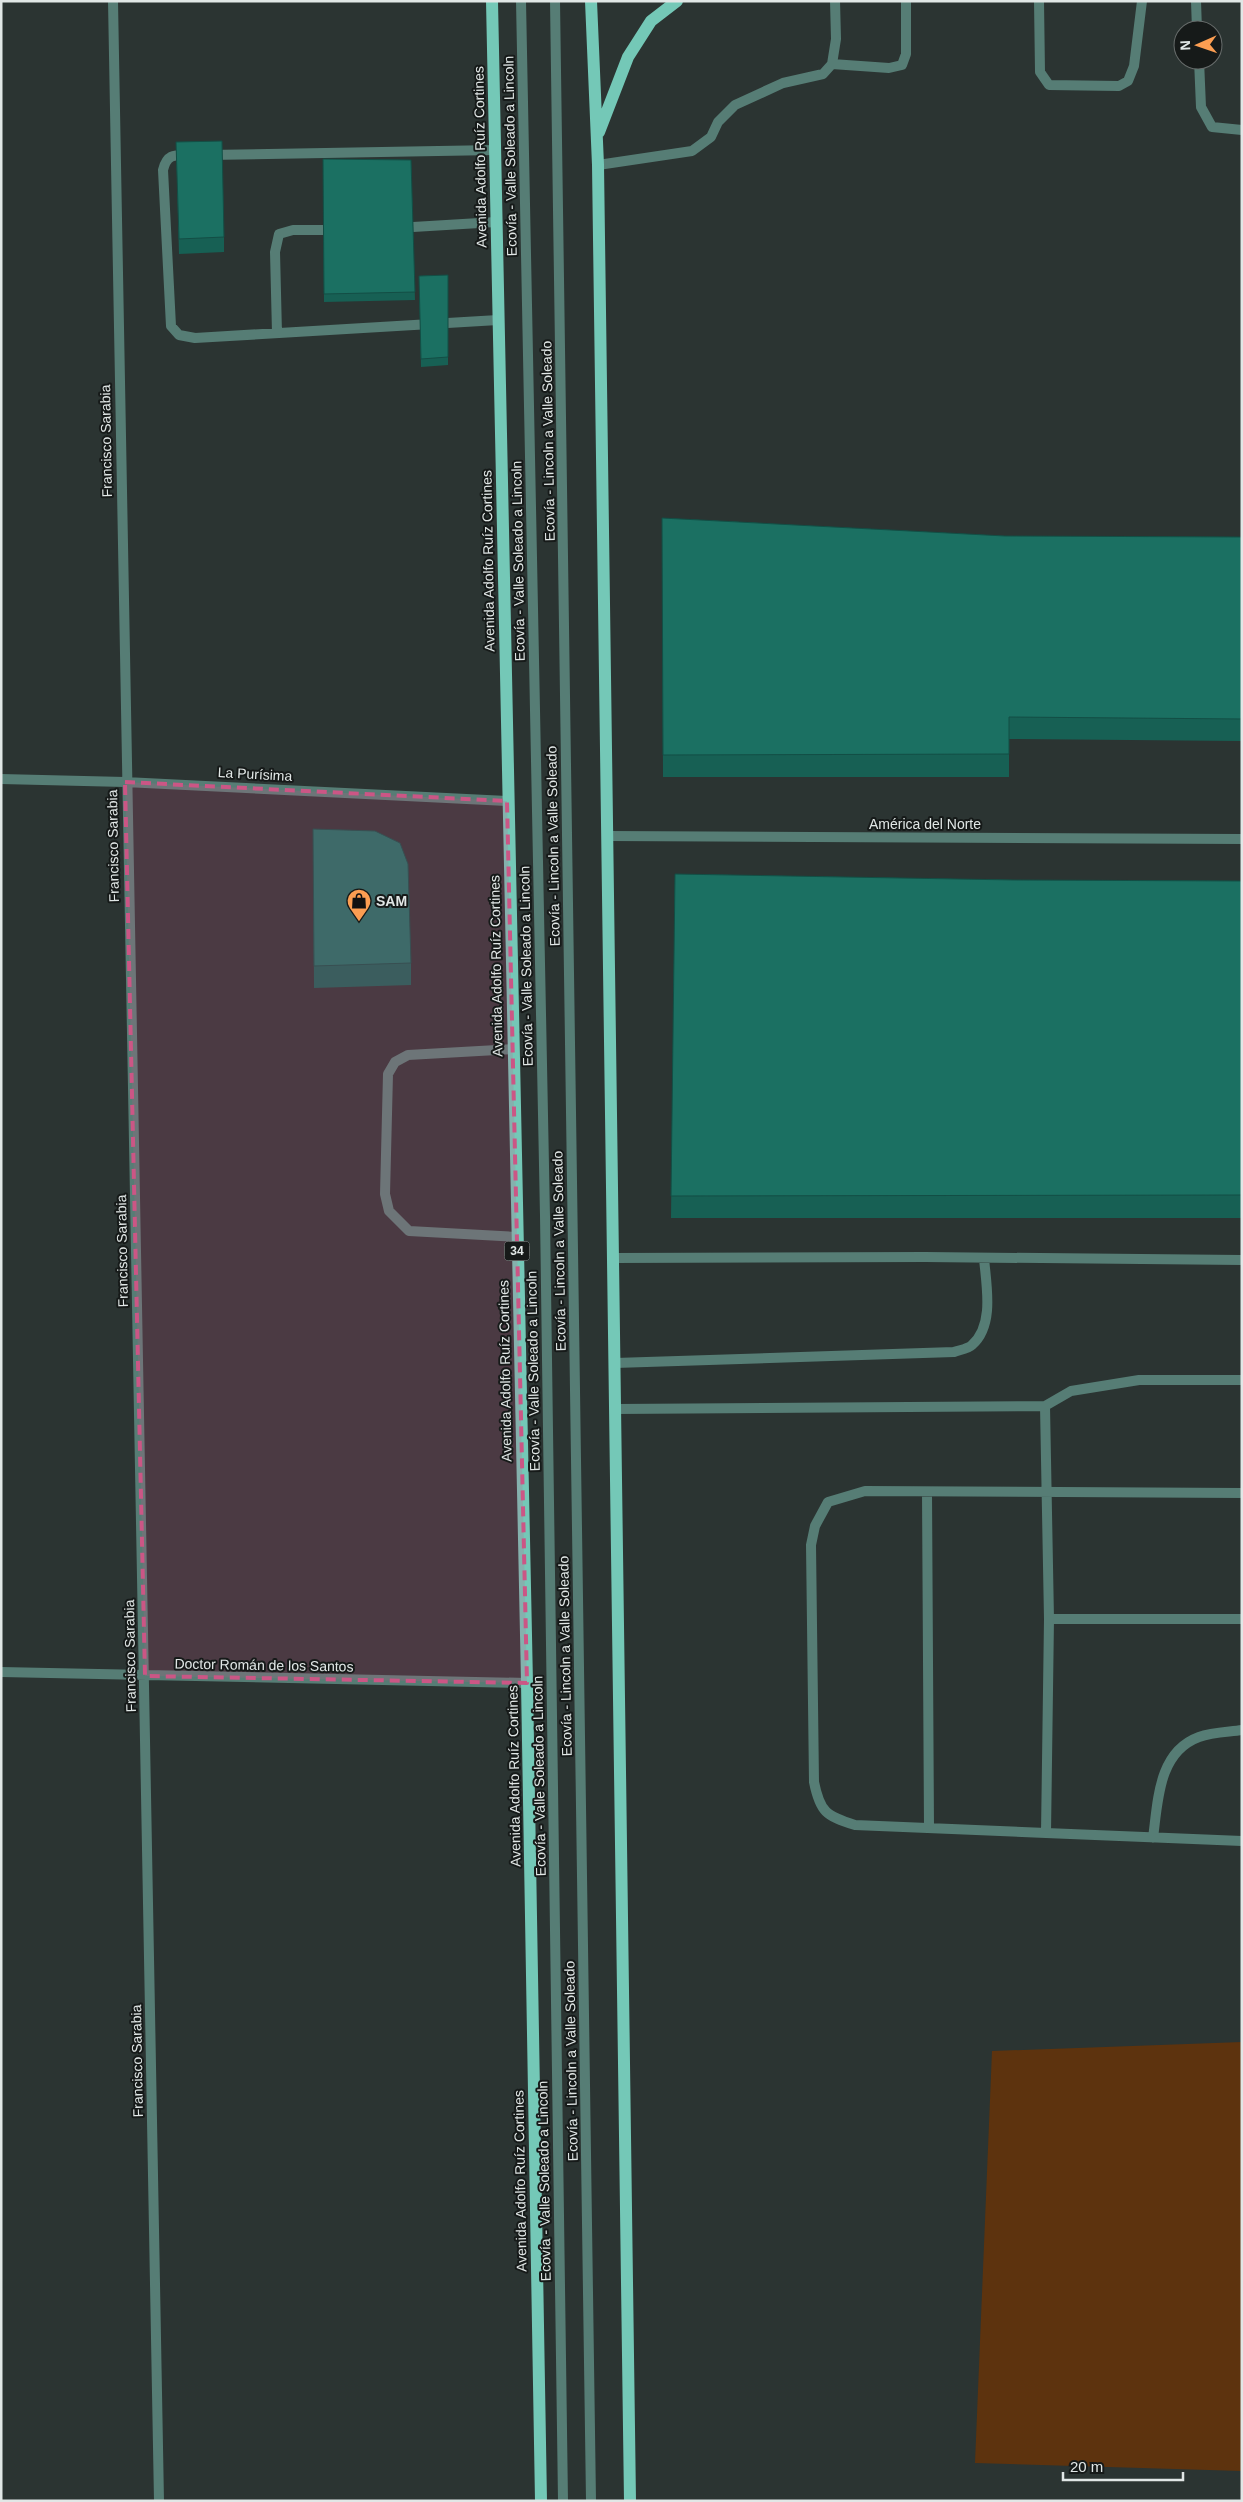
<svg xmlns="http://www.w3.org/2000/svg" width="1243" height="2502" font-family="Arial,sans-serif">
<rect width="100%" height="100%" fill="#2b3432"/>
<path fill="#5d330e" d="M1242 2042V2471L975 2463 992 2051Z"/>
<g fill="none" stroke-linecap="round" stroke-linejoin="round">
<path stroke="#567d75" stroke-width="10" d="M521 1 545 1216 563 2501
M555 1 591 2501
M1039 1 1040 72 1049 85 1119 86 1128 81 1134 66 1142 1
M1196 1 1197 30
M1199 60 1201 107 1212 127 1242 130
M832 64 889 68 902 65 906 54V1
M189 155C174 155 167 154 163 170L171 326 179 335 195 338 498 320
M208 155 495 150
M598 165 692 151 711 137 718 122 735 105 783 83 823 74 832 64 836 39 835 1
M413 227 496 222
M277 333 275 252 279 234 293 230H324
M608 836 1242 839
M513 1049 408 1055 395 1062 388 1074 385 1194 389 1211 409 1231 517 1237
M613 1258 925 1257 1242 1260
M615 1363 954 1352C959 1350 968 1349 972 1345 995 1325 986 1284 984 1258
M1045 1406 1071 1391 1139 1380H1242
M615 1409 1045 1406 1049 1619 1046 1833 855 1825C826 1816 820 1812 814 1782L811 1545 815 1526 828 1502 865 1491 1242 1493
M927 1492 929 1828
M1049 1619H1242
M1046 1833 1242 1841
M1153 1838C1158 1801 1158 1752 1199 1737 1212 1732 1228 1732 1242 1730"/>
<path stroke="#567d75" stroke-width="10" d="M113 1 159 2501
M1 779 125 782 507 801
M1 1672 527 1683"/>
<path stroke="#74c8b7" stroke-width="12" d="M492 1 527 1683 541 2501
M591 1 598 165 630 2501
M599 132 628 57 651 21 677 1"/>
</g>
<path fill="#176054" d="M176 142 224 237V252L179 254Z
M323 159 411 160 415 300 324 302Z
M448 275V365L421 367 419 276Z
M662 518 1005 536 1242 537V741L1009 739V777H663Z
M313 829 411 963V985L314 988Z
M675 874 1014 880 1242 881V1218H671Z"/>
<path fill="#1b7062" stroke="#134e45" d="M222 141 224 237 179 239 176 142Z
M323 159 411 160 415 292 324 294Z
M448 275V357L421 359 419 276Z
M662 518 1005 536 1242 537V719L1009 717V754L663 755Z
M313 829 375 831 400 843 408 864 411 963 314 966Z
M675 874 1014 880 1242 881V1195L671 1196Z"/>
<path fill="#cb5685" fill-opacity="0.2" stroke="#cb5685" stroke-width="4" stroke-dasharray="10 6" stroke-linejoin="round" d="M125 782 507 801 527 1683 145 1676Z"/>
<defs>
<symbol id="shop-pin" viewBox="-11 -11 22 30"><path d="M0 17L-7.5 6A9.5 9.5 0 1 1 7.5 6Z" fill="#fc9e52" stroke="#161a19"/><path d="M-5-2.5h2.3a2.7 3.5 0 0 1 5.4 0H5L5.5 6h-11ZM-1.5-2.5h3a1.5 2.3 0 0 0-3 0Z" fill="#111"/></symbol>
</defs>
<g fill-rule="evenodd">
<use href="#shop-pin" x="345" y="887" width="28" height="38"/>
</g>
<g text-anchor="middle" dominant-baseline="central" stroke-width="4" stroke-linejoin="round" paint-order="stroke">
<rect fill="#161a19" stroke="#a4aaa8" stroke-width="1" x="504.5" y="1241.5" width="25" height="19" rx="4"/>
<g font-size="12" font-weight="bold" fill="#e1e7e6">
<text x="517" y="1251">34</text>
</g>
<g font-size="14" fill="#e1e7e6" stroke="#161a19">
<text transform="translate(510 156) rotate(-91)">Ecovía - Valle Soleado a Lincoln</text>
<text transform="translate(480 157) rotate(-91)">Avenida Adolfo Ruíz Cortines</text>
<text transform="translate(106 441) rotate(-91)">Francisco Sarabia</text>
<text transform="translate(548 441) rotate(-91)">Ecovía - Lincoln a Valle Soleado</text>
<text transform="translate(488 561) rotate(-91)">Avenida Adolfo Ruíz Cortines</text>
<text transform="translate(518 561) rotate(-91)">Ecovía - Valle Soleado a Lincoln</text>
<text transform="translate(255 774) rotate(3)">La Purísima</text>
<text x="925" y="824">América del Norte</text>
<text transform="translate(113 846) rotate(-91)">Francisco Sarabia</text>
<text transform="translate(553 846) rotate(-91)">Ecovía - Lincoln a Valle Soleado</text>
<text transform="translate(496 966) rotate(-91)">Avenida Adolfo Ruíz Cortines</text>
<text transform="translate(526 966) rotate(-91)">Ecovía - Valle Soleado a Lincoln</text>
<text transform="translate(122 1251) rotate(-91)">Francisco Sarabia</text>
<text transform="translate(559 1251) rotate(-91)">Ecovía - Lincoln a Valle Soleado</text>
<text transform="translate(505 1371) rotate(-91)">Avenida Adolfo Ruíz Cortines</text>
<text transform="translate(533 1371) rotate(-91)">Ecovía - Valle Soleado a Lincoln</text>
<text transform="translate(130 1656) rotate(-91)">Francisco Sarabia</text>
<text transform="translate(565 1656) rotate(-91)">Ecovía - Lincoln a Valle Soleado</text>
<text transform="translate(264 1665) rotate(1)">Doctor Román de los Santos</text>
<text transform="translate(514 1776) rotate(-91)">Avenida Adolfo Ruíz Cortines</text>
<text transform="translate(539 1776) rotate(-91)">Ecovía - Valle Soleado a Lincoln</text>
<text transform="translate(137 2061) rotate(-91)">Francisco Sarabia</text>
<text transform="translate(571 2061) rotate(-91)">Ecovía - Lincoln a Valle Soleado</text>
<text transform="translate(520 2181) rotate(-91)">Avenida Adolfo Ruíz Cortines</text>
<text transform="translate(544 2181) rotate(-91)">Ecovía - Valle Soleado a Lincoln</text>
</g>
<g font-size="14" font-weight="bold" fill="#e1e7e6" stroke="#161a19" text-anchor="start">
<text x="376" y="901">SAM</text>
</g>
</g>
<rect width="1243" height="2502" fill="none" stroke="#e1e7e6" stroke-width="5"/>
<g transform="translate(1198 45) rotate(268)"><circle r="24" fill="#161a19" stroke="#676c6b"/>
<path d="M0-4L9 19L0 12L-9 19Z" fill="#fc9e52"/>
<text y="-8" font-size="14" font-weight="bold" text-anchor="middle" fill="#e1e7e6">N</text>
</g>
<path d="M1063 2472v8h120v-8" fill="none" stroke="#e1e7e6" stroke-width="2.5"/>
<text x="1070" y="2472" font-size="15" fill="#e1e7e6" stroke="#161a19" stroke-width="4" paint-order="stroke">20 m</text>
</svg>
